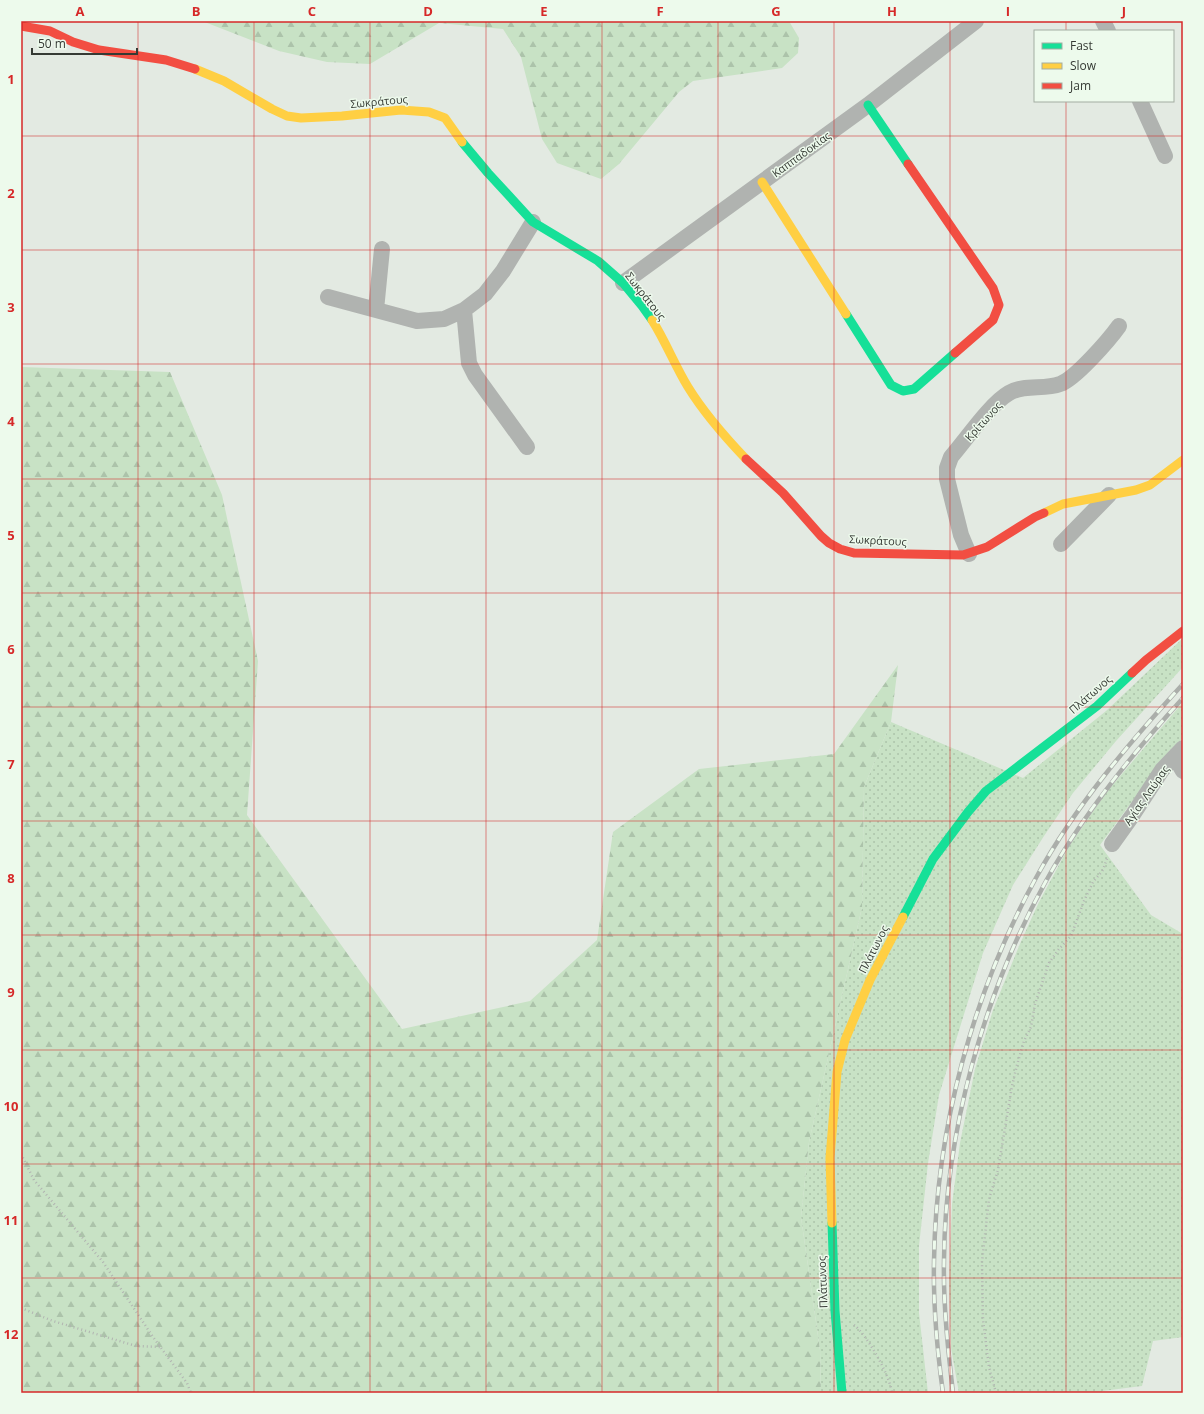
<svg xmlns="http://www.w3.org/2000/svg" width="1204" height="1414" font-family="'Open Sans',sans-serif">
<defs>
<pattern id="grass-dots" width="8" height="8" patternUnits="userSpaceOnUse"><rect width="8" height="8" fill="#c8e2c5"/><path d="M2 2h.1M6 6h.1" fill="none" stroke="#acc3aa" stroke-width="1.8" stroke-linecap="round"/></pattern>
<pattern id="forest-firs" width="22" height="20" patternUnits="userSpaceOnUse"><rect width="22" height="20" fill="#c8e2c5"/><path d="M5 1l3.5 6h-7zM16 11l3.5 6h-7z" fill="#acc3aa"/></pattern>
</defs>
<rect width="100%" height="100%" fill="#e3eae2"/>
<path fill="url(#grass-dots)" d="M1183 638V667L1116 741 1073 793 1044 836 1013 885 983 953 939 1095 928 1163 919 1246V1313L928 1393H821L820 1350 801 1217 809 1142 862 907 864 787 891 722 1023 778 1106 711Z
M1183 702V738L1170 750 1100 845 1151 915 1183 934V1337L1153 1341 1142 1386 1102 1391V1393H959L951 1348 949 1281 952 1204 960 1143 975 1069 993 1010 1019 946 1038 904 1068 848 1105 794Z"/>
<path fill="url(#forest-firs)" d="M202 21H789L799 38 798 53 782 68 693 81 679 92 619 164 601 179 557 163 542 139 521 57 503 29 439 23 370 64 327 62 279 51Z
M21 367 170 372 222 495 258 661 247 815 402 1029 530 1001 597 940 613 832 699 769 834 754 898 665 891 722 864 787 862 907 809 1142 801 1217 820 1350 821 1393H21Z"/>
<g fill="none" stroke-linecap="round" stroke-linejoin="round">
<path stroke="#b1b4b1" stroke-width="2.5" stroke-dasharray="1 3" stroke-linecap="butt" d="M21 1154 34 1180 103 1262 153 1337 187 1383 191 1393
M21 1308 53 1321 136 1346 160 1347
M854 1325C868 1336 890 1376 892 1393
M996 1393 989 1367 983 1320 982 1262 989 1199 998 1170 1012 1086 1017 1065 1024 1041 1031 1027 1035 1004 1049 963 1059 949 1071 936 1084 901 1093 882 1103 870 1108 856"/>
<path stroke="#b0b3b0" stroke-width="16" d="M1103 21 1108 31
M1140 101 1165 156
M623 283 868 105 976 21
M328 297 417 321 444 319 464 310
M376 310 382 249
M527 447 475 375 469 363 464 310 485 294 503 271 533 222
M1061 544 1109 495
M969 554 961 535 947 479V468L951 457C966 440 990 404 1009 393 1024 384 1044 390 1060 384 1075 379 1109 340 1119 326
M1176 755 1179 764 1183 771
M1112 844 1132 816 1162 770 1183 748"/>
<path stroke="#16e098" stroke-width="9" d="M868 105 908 164
M462 142 488 173 533 222 598 261 623 283 642 306 652 320
M846 314 891 385 903 391 914 389 955 353
M903 917 933 859 968 812 986 791 1097 706 1132 673
M832 1223 835 1311 842 1393"/>
<path stroke="#ffcf43" stroke-width="9" d="M195 69 224 81 272 109 287 116 301 118 342 116 401 110 429 112 445 118 462 142
M762 182 846 314
M652 320C666 342 675 366 688 387 704 413 725 437 746 459
M1044 513 1063 504 1136 490 1150 485 1183 460
M832 1223 830 1158 837 1072 845 1040 870 980 903 917"/>
<path stroke="#f24e42" stroke-width="9" d="M21 26 50 31 73 42 99 50 166 60 195 69
M908 164 993 288 999 305 993 320 955 353
M746 459 783 493 821 536 829 543 840 549 854 553 963 555 987 547 1035 517 1044 513
M1132 673 1146 660 1183 631"/>
<defs>
<path id="rail" d="M943 1393C937 1349 933 1305 934 1261 936 1128 973 992 1037 876 1076 805 1129 743 1183 684
M953 1393C948 1349 943 1304 944 1260 945 1132 984 993 1046 881 1083 814 1132 754 1183 698"/>
</defs>
<use href="#rail" stroke="#abaeaa" stroke-width="4.5"/>
<use href="#rail" stroke="#edfaec" stroke-width="3" stroke-dasharray="9" stroke-linecap="butt"/>
</g>
<path fill="none" stroke="#d62828" stroke-width="1" stroke-opacity="0.55" d="M138 21V1393M254 21V1393M370 21V1393M486 21V1393M602 21V1393M718 21V1393M834 21V1393M950 21V1393M1066 21V31M1066 101V1393M21 136H1183M21 250H1183M21 364H1183M21 479H1183M21 593H1183M21 707H1183M21 821H1183M21 935H1183M21 1050H1183M21 1164H1183M21 1278H1183"/>
<g text-anchor="middle" dominant-baseline="central" stroke-width="3" stroke-linejoin="round" paint-order="stroke">
<g font-size="11" fill="#353a34" stroke="#edfaec">
<text transform="translate(379 101) rotate(-5)">Σωκράτους</text>
<text transform="translate(801 154) rotate(-36)">Καππαδοκίας</text>
<text transform="translate(646 296) rotate(52)">Σωκράτους</text>
<text transform="translate(983 421) rotate(-48)">Κρίτωνος</text>
<text transform="translate(878 540) rotate(3)">Σωκράτους</text>
<text transform="translate(1090 694) rotate(-41)">Πλάτωνος</text>
<text transform="translate(1146 795) rotate(-55)">Αγίας Λαύρας</text>
<text transform="translate(873 949) rotate(-63)">Πλάτωνος</text>
<text transform="translate(822 1282) rotate(-92)">Πλάτωνος</text>
</g>
</g>
<rect width="1204" height="1414" fill="none" stroke="#edfaec" stroke-width="44"/>
<rect x="1034" y="30" width="140" height="72" fill="#edfaec" stroke="#a3ada2"/>
<rect x="1042" y="43" width="20" height="6" fill="#16e098" stroke="#a3ada2"/>
<text x="1070" y="50" font-size="12" fill="#353a34">Fast</text>
<rect x="1042" y="63" width="20" height="6" fill="#ffcf43" stroke="#a3ada2"/>
<text x="1070" y="70" font-size="12" fill="#353a34">Slow</text>
<rect x="1042" y="83" width="20" height="6" fill="#f24e42" stroke="#a3ada2"/>
<text x="1070" y="90" font-size="12" fill="#353a34">Jam</text>
<path d="M32 48v6h105v-6" fill="none" stroke="#353a34" stroke-width="2"/>
<text x="38" y="48" font-size="12" fill="#353a34" stroke="#edfaec" stroke-width="3" paint-order="stroke">50 m</text>
<rect x="22" y="22" width="1160" height="1370" fill="none" stroke="#d62828" stroke-width="1.5"/>
<g font-size="13" text-anchor="middle" font-weight="bold" fill="#d62828">
<text x="80" y="16">A</text>
<text x="196" y="16">B</text>
<text x="312" y="16">C</text>
<text x="428" y="16">D</text>
<text x="544" y="16">E</text>
<text x="660" y="16">F</text>
<text x="776" y="16">G</text>
<text x="892" y="16">H</text>
<text x="1008" y="16">I</text>
<text x="1124" y="16">J</text>
<text x="11" y="84">1</text>
<text x="11" y="198">2</text>
<text x="11" y="312">3</text>
<text x="11" y="426">4</text>
<text x="11" y="540">5</text>
<text x="11" y="654">6</text>
<text x="11" y="769">7</text>
<text x="11" y="883">8</text>
<text x="11" y="997">9</text>
<text x="11" y="1111">10</text>
<text x="11" y="1225">11</text>
<text x="11" y="1339">12</text>
</g>
</svg>
